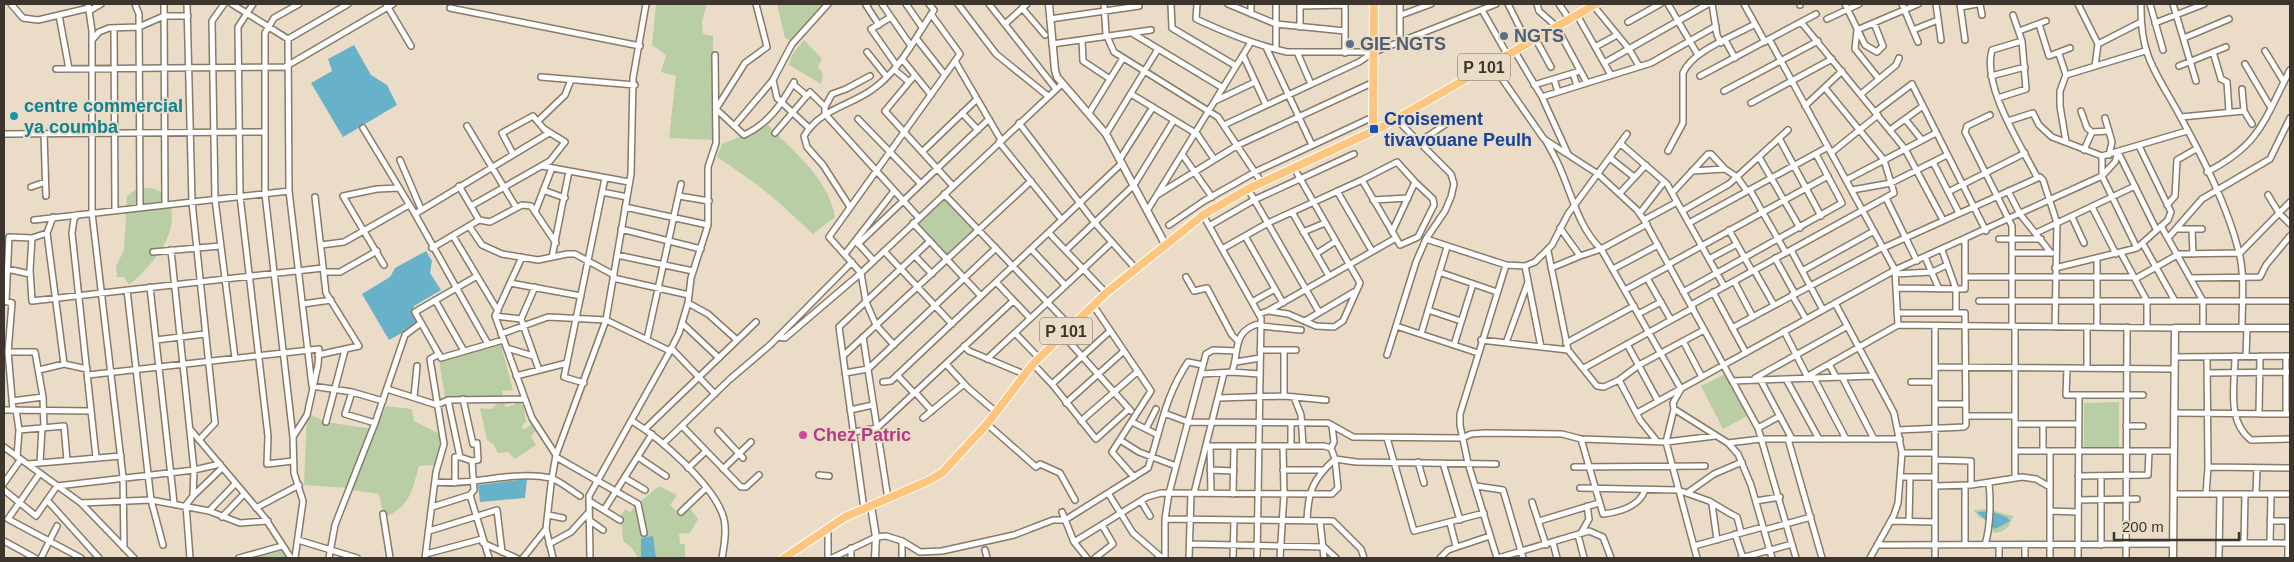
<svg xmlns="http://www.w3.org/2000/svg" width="2294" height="562" font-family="Arial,sans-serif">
<rect width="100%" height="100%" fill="#ebdcc8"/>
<path fill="#bacea6" d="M656 4H707L702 22 703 34 713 36V140L669 138 676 76 661 72 666 55 652 45Z
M777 4H823C811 16 804 29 793 42L785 38Z
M804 40 822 59 818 66 823 74 821 84 789 65 792 55Z
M768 125C793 151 829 179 835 217L813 234C797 220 783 205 766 192 751 179 734 169 717 157L722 144Z
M138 188C150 187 161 188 168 200 183 231 152 266 129 285L124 277H117L116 266 124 250 127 196Z
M944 198 975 231 947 256 917 224Z
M500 341 513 390 502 391 505 407 514 405 517 399 524 407 526 421 521 428 525 429 535 422 539 427 531 436 536 445 515 459 508 452 498 453 494 445 487 440 480 408 491 409 502 399 445 397 439 359Z
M1727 373 1749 415 1723 429 1701 386Z
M2119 402V447H2084V403Z
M386 406 412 409 414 421 442 435 438 465 419 466C411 493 411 505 384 518L379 494 351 490 348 488 304 485 307 413 326 422 373 429 357 469Z
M659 486 677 495 670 505 677 511 685 502 698 519 690 533 679 534 680 544H685V558H638L631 547 623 541 622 526 617 522 625 509 631 512 635 504 631 501 634 498 640 502Z
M1988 509 2013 516C2010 527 2006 531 1995 533L1988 528 1986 520 1979 517 1973 510Z
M284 548 288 558H246Z"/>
<path fill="#67b2c9" d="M354 45 371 75 387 85 397 105 343 137 311 83 332 71 328 59Z
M426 251 432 261 430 273 441 290 414 306 412 312 418 324 389 340 362 294 390 277 395 268Z
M527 479 525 498 480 502 478 485Z
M1990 511 2007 517 2010 521 1995 529 1977 512Z
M653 536 656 558H641V538Z"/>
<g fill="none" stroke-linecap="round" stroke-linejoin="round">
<defs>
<path id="minor" d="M11 4 23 18 38 20 89 8
M88 4 92 31V213L123 477 124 548
M135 4 139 14 140 208
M164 4 165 205
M187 4 192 202 215 423 199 440
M224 4 212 21 215 199 235 358
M232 4 288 39
M253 4 238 27 240 196 268 436 267 464 293 461
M386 4 411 46
M868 4 866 5 879 25
M882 4 911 46
M906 4 922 27
M958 4 996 54 1048 96
M989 4 1056 89
M1104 4 1106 34 1114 52 1218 117 1262 183
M1171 4 1172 28 1236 66
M1197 4 1196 19C1226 33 1255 45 1287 52H1373
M1228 4 1276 24 1345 31
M1251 4V14
M1300 4V27
M1400 4V42
M1508 4 1527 42
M1537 4 1539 11 1556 26 1587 83
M1559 4 1569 19
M1668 4 1698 55
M1712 4 1717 35 1721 43
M1744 4 1765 42
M1800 4V5
M1845 4 1865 45 1877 52 1883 46 1874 23
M1902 4 1918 42
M1936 4 1941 40
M1960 4 1965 40
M1980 4 1982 15
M2078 4 2098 44 2095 66
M2141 4C2140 57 2156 72 2180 116 2203 158 2227 205 2239 252 2245 276 2242 304 2242 328
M2150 4 2163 50
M2173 4 2196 81
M1593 5 1629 49 1639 66
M1300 6 1345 5
M1961 7 1977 4
M450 8 640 46
M1022 8 1045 35
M1482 10 1507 54
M89 11 101 4
M59 15 69 69
M1401 15 1431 4
M1577 15 1611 75
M891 17 871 29 897 66
M1050 19 1139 6
M1827 19 1859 4
M1628 22 1660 4
M1801 22 1905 149 1943 220
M2155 23 2204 4
M1005 24 1027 4
M2039 24 2049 56 2070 48
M114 28 115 210
M1913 30 1938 20
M2019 31 2046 21
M1132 33 1223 88
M916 38 945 75
M1535 38 1551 67
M2184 38 2229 19
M288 39 289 191 312 386 352 392 383 401
M288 39 348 4
M1769 39 1895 270 1898 325
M92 40 99 32 109 28 139 27 164 16H188
M1082 40 1083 61 1110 79
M1725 40 1735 58
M2022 41 1992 50C1982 86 2020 144 2037 177
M1052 44 1151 30
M2098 44 2141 22
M1266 47 1312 145
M1595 47 1617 35
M1276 49V4
M1514 50 1542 97 1568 154
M2265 51 2284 82
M867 52 887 77
M1297 52 1311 84
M2213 52 2221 79 2227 82 2229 112
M1345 53V4
M2059 54 2066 75 2060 91V106L2066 142
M1243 55 1266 105
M902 59 931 95
M955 61 1001 140
M1491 63 1544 139 1598 174 1637 210 1644 220 1758 428 1796 558
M1604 63 1708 4
M2245 64 2271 108
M2179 66 2226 47
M56 69 285 67 393 4
M895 70 909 82
M1573 73 1577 86
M915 75 885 111 953 186
M2066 75 2145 51
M870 76 846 89 832 94 825 107V114L919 218
M1700 76 1816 14
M1991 76 2025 67
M541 77 635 85
M1554 79 1558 92
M1879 79 1855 49 1857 30 1918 4
M773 80 777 98 809 128
M793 84 807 96
M1534 85 1580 71
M2242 89 2244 111 2252 124
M1724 91 1818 41
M1131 94 1197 134 1214 159
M1861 94 1896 65 1899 58
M1542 97 1651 63 1716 26
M1998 98 2026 89 2022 41 2013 15
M1215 101 1255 82
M1751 103 1832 59
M1805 106 1842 71
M716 109 745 63 767 47 756 4
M716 109 744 135C768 124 781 105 794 82
M2081 111 2087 128 2092 132 2109 131
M1875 112 1912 84 1986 231
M962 113 978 130
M1089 113 1123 58
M1990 115 1967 126 1965 132 2012 226V326
M2181 117 2244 111
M2105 118 2112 142 2109 155
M858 119 921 184
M1905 119 1922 140
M539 120 565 95 571 80
M2008 121 2033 113 2039 125 2052 137 2102 156 2187 131
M1019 123 1095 223 1135 268
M1224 125 1359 62 1374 52 1496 4
M467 126 516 207
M734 126 773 80 792 44 828 4
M363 128 415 214 488 344
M1890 130 1923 106
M775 133 810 92 825 107
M4 134 265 132
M44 134 46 196
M1106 134 1158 49
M1779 138 1821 216
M1546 141C1552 152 1558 162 1562 173 1573 199 1580 229 1601 249L1681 389 1673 403 1674 409 1728 443 1738 454 1751 485 1772 558
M999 142 1062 220
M1419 142 1446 124
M1621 144 1667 184 1724 286
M2084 150 2092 132
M1668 151 1683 123V73C1692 51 1734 36 1755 24
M922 152 977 99
M1831 153 1878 115
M1182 154 1212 197
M2102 156V176L2137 248
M1759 157 1800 228
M1610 158 1634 177
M1120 159 1153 107
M400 160 421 209
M1933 162 1959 213
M542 166 629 182
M1692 171 1725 169 1737 177 1747 191
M2207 172C2261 144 2264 120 2290 70
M1362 180 1397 162 1415 182 1392 232
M1846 180 1936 133
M459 186 479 220
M31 187 45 182
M1248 189 1319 312
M543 190 565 198
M1750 190 1786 253
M1852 190 1891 183 1947 155
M1337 191 1372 251
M2008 191 2020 214 2051 253
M602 192 627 197
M1948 192 2025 153
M1620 193 1646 165
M1672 193 1708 154H1711L1725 169
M944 194 1071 327
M1157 195 1238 145 1374 82
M2268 195 2279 213 2290 224
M679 196 709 201
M315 197 326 293 359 346 318 355
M1886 198 1917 261
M1373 200 1408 198
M2167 205 2175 196 2177 160 2196 149
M471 206 550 161 565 142 544 129 533 116 502 133 513 154
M625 207 708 225
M850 207 823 165 807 147 804 136C820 109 850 106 873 89 900 70 915 38 934 10L929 4
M2092 207 2116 254
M1147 211 1251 42
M1682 211 1729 184 1788 130
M535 212 552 168
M1292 212 1329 276
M1640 213 1664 182
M415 214 549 133
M77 215 74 219 72 233 96 457
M1203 215 1261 318 1257 558
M53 217 47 233 64 364
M2072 217 2084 243
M34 220 289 191
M1644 220 1677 202
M913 223 981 296
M1689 223 1828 147
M1169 225 1204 201 1255 172 1373 117
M469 226 482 245 502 254 538 260 567 254H575L614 275
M1209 226 1254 200 1354 154
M2161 226 2203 301V328
M1560 228 1580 256 1601 249 1647 224
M621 229 701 249
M2176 229H2202
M2192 229 2193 254
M1729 230 1752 271
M1303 232 1325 223
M1049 233 1106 293
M2036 233 2135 186
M453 236 498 311
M1245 236 1283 303
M32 238 30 270 32 301 323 268
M1396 238 1400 245 1418 237 1434 205 1433 199 1415 182
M2168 238 2202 199 2270 159 2290 118
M1426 239 1506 265 1525 266 1535 262 1552 245 1568 214 1627 134
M1999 239H2041
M856 241 874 261
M858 244 989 119
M2143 244 2175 301
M321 245 344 242 409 205
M432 248 479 220 490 222 522 205 531 206 556 243
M1883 248 2040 177 2043 180 2057 223 2055 327
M1031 249 1065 285
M1222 249 1268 223 1362 180 1396 238 1268 311 1259 314
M171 250 194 470 193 496 186 505 190 558
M1066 250 1134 185 1174 120
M1791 250 1823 310
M1942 250 1956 289V313
M884 251 952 324
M1548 251 1568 350 1597 386 1604 387 1619 380 1639 365 1704 330
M153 252 220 246
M2012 253H2052
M2121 253 2147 301V327
M845 254 894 191
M1316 254 1336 241
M2176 254 2240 253 2290 202
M617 255 693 271
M915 256 932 274
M522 257 495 316 532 418 556 455
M552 257 569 171
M1925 257 1939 289
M1775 258 1795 294
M1709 259 1737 244
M2097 259V327
M1669 264 1828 176
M384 265 343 196 377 189 399 188
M1525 266 1541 347
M1551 268 1580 256
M2055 268 2137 248 2168 220 2171 212 2139 146
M7 269 30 274
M1613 269 1658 245
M1754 270 1774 305
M1802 271 1874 231
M324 272H340L377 251
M1439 272 1497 292
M1895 274 1932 272 1947 265
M477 276 415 312 441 358 503 340
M1186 277 1194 291 1207 288 1232 335 1238 341
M1965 277H2134
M613 278 689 295
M1647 278 1671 320
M2190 278 2260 277 2266 265 2290 236
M2135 279 2177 255
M1734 281 1753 317
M996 282 1030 318
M510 283 581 296
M150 287 174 503
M535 287 521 319 539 370
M1896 288 1965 289V240
M127 290 151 500 163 545
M1625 290 1669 266
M1683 292 1842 203 1816 154
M1713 292 1746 353
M1792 295 1806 319
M435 300 464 351
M4 301 12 303 8 352 13 410
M6 301 9 237 32 238 47 233
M1979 301H2290
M1252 302 1275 289
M688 303 708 314 737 340
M1835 303 1894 413 1902 453 1898 503 1894 515 1870 558
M303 304 331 300
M1093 305 1151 391 1112 452 1134 477
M1691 305 1894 193 1884 160 1825 88
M1428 310 1461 321
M1269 311 1288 314 1316 326 1334 327 1343 321 1360 283 1294 168
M1897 313H1965L1966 425 1964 427 1898 430
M1638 314 1661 302
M495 316 521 319
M1305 321 1354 292
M682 323 719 358
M1261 326 1301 330
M1396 326 1478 353
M1935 326V558
M1732 328 1883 247
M1784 331 1808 378
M1015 333 1039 358
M501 334 548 317 606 320 670 351 589 496 590 558
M1421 334 1447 247
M1063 335 1131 411
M778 337 785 338 861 273 1062 84
M863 337 888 499
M647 339 681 184
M156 340 205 334
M1481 340 1568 350
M1683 341 1702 377
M1506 343 1528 282
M1566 343 1634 306
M1627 344 1658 401
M894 345 876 325 866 302 861 273 829 237 960 54 931 14
M1454 345 1473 284
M964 346 969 351 1024 374
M507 348 533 356
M671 348 715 394
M1260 350H1296
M670 351 679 333 688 303 691 278 708 225V167L716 143 715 55
M8 352H35L43 397 44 428
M1387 355 1416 262 1426 239 1445 211 1451 197 1454 184 1451 174 1395 118
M843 356 1031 181
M2235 356C2235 384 2226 421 2251 440L2290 439
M2246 356 2247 328
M2175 357 2290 356
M987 359 1112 242
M1236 362 1260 358
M946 364 968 388 996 412
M1033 364 1052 384 1096 439 1129 409
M1829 364 1836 377
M1935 367 2174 369
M1584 368 1693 308
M2067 368 2066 395H2143
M2087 368V327
M39 370 64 364 87 369
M1232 372C1240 350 1231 331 1261 323
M845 373 868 369 996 248
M2207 373 2290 372
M1201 374 1232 372 1259 374
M88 375 319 349 318 365 307 415 293 437
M897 375 914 393
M516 376 567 363
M1808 376 1898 325 2175 328
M1842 377 1874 439
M1755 378 1846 327
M1814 378 1846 439
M1760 379 1792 439
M1786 379 1819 439
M1619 380 1640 420 1656 440
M1732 381 1873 376
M883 382 891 381 1122 163
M1911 382H1935
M584 383 564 377 605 178
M1052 384 1110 331
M387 389 437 405 448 400 524 399
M352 392 345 414 375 423
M915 392 932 411
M1284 396V351
M414 397 417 366
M1294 397 1301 415 1303 446
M1219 398 1284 396 1326 400
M448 400 460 457
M12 401 43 397
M1066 403 1124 351
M1935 404H1966
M1674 409 1666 442 1697 558
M4 410 91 411
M16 410 19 430 17 457
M850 410 873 405
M1164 413 1188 422 1328 423 1353 437 1462 438 1471 434 1485 433 1562 434 1581 439 1666 442 1715 436
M1637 413 1895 270 2102 176 2115 162 2118 152 2156 229
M2174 413 2290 414
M2259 414 2260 356
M2286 414V356
M1966 416H2015
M923 418 964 384
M632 421C660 438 716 487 724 519 727 532 724 546 722 558
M1081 421 1137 372
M326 422 345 350
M1132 422 1158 435
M987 424 1036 467 1040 464 1060 473 1075 500
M2015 424H2078
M682 426 741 487H746L759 475
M2126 426H2143
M1758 428 1780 416
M190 429 265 518 291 558
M645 429 756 322
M1146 429 1156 409
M19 430 64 426 67 460
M718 431 743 458
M854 432 877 428 1013 301
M1387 438 1414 531 1484 513
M1581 439 1603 514C1620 512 1639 507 1645 490
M1788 439 1822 558
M1120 440 1139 452 1176 466
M1728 443 1761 439H1900
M663 444 729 380 770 345 852 262
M1206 446H1324L1331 448 1335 459 1356 462 1496 464
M1210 446 1211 493
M1291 446V423
M4 447 81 503 134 558
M1331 448 1334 442 1332 426
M2015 451H2174
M2043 451V424
M1902 453H1935
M460 457 472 461 478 460 477 443 473 444 463 399
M556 457 638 504 644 533
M638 457 666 476
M1935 460 1971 461V485
M1418 462 1424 483
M40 463 42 428
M1443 463 1460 520
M28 464 121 456
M1574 467 1705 466
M2208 467 2290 468
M688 468 706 451
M723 469 751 442
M1210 470 1234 471
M1283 470H1324
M40 473 8 519 81 558
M819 475 829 476
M2078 476 2148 475 2149 451
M1901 477H1935
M625 478 645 490
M2015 478V326
M435 482C473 486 513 470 551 478 560 481 572 491 580 496
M4 483 21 459
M455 483V457H460
M1965 485V545
M1476 486 1503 490 1523 558
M1935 486 1971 485 2022 477 2036 479 2050 487
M1580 488 1678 490 1709 501 1731 514 1737 517 1741 532
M4 490 36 516 57 486 194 470 220 464
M1108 493 1133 533 1162 558
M1194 493 1224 373
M1687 493 1714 474 1742 462
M1233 494 1234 447
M2174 494H2290
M2206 494 2208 467 2207 357
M2256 494 2257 468
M470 495 489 558
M193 496 222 468
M47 500 99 558
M2078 500 2137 499
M589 501 620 520
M1141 501 1150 516
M1756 501 1780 497
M1532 502 1546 545
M81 503 151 500 209 511 240 523 268 521
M1712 504 1717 540
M432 507 470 495 474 490 472 461
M256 508 299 485
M864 509 839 327 930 241
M604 510 652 434
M209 511 235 484
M2050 511 2078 512
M681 512 706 488
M1062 512 1074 542 1087 558
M383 514 390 558
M548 515 563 518
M222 517 244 494
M1165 519 1333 521 1361 549 1364 558
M589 520 603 530
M1307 521C1308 491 1313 479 1335 459
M1320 521 1324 558
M1539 521 1599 503
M1891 521 1935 522
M1909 521 1910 477
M2270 521H2290
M1450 523 1456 546
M1764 530 1811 517
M429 531 497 510 502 552
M1581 533 1589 519 1587 506
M1735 534 1743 558
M1578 535 1584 558
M298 540 357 558
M4 541 35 558
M1074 542 1147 497 1161 493 1332 494 1338 488 1335 459
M483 543 516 558
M1553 543 1557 558
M2219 543H2290
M2244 543 2245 494
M2270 543 2271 494
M549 544 571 532 589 512
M1190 544 1324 547 1336 558
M1877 545 2173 544
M1985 545C1991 524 1991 505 1989 483
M2025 545V558
M2101 545V476
M1694 546 1763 527
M985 550 987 558
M426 554 482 539
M41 558 57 526
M239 558 282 546
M295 558 303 501 294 473 293 437 265 194V33L274 18 299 4
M329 558 335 525 375 423 405 335 421 323
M425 558 436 472 444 444 430 359 439 354
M523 558 546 529
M553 558 546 529 551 484 556 455 606 320 631 174 633 78 646 4
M828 558V528
M832 558 876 537 886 536 902 541 920 552 942 551 1014 535 1053 520H1065L1148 468C1161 429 1164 398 1188 362L1203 365
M851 558V548
M902 558V541
M1095 558 1113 544 1102 525
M1165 558V519L1169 493 1206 354 1213 350 1236 351
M1189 558 1191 493
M1233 558 1234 520
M1280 558 1284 494 1283 446
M1440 558 1448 550 1490 536
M1497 558 1468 463 1460 425V414L1506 265
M1498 558 1589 531 1603 537 1611 558
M1741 558 1792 544
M1999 558V545
M2050 558V451
M2078 558 2079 395
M2126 558 2127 327
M2219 558 2220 494
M2288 558V521"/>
<path id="tertiary" d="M1049 4 1055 70 1057 77 1106 134 1165 244
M871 506 876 537 875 558
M2173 558 2175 328H2290"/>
<path id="primary" d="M1373 131 1374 4
M784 558 845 517 928 481 942 473 987 424 1033 364 1106 293 1203 215 1248 189 1384 126 1596 4"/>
</defs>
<use href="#minor" stroke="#887a68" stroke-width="8"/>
<use href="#tertiary" stroke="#887a68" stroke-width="9"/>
<use href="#primary" stroke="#fff" stroke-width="10"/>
<use href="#minor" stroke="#fff" stroke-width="5"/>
<use href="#tertiary" stroke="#fff" stroke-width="6"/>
<use href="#primary" stroke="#fec57f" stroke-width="8"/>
</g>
<g fill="#5c6f8a" stroke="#ebdcc8" stroke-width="2">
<circle cx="1504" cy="36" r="5"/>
<circle cx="1350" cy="44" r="5"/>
</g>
<circle fill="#0f9aa8" stroke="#ebdcc8" stroke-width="2" cx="14" cy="116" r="5"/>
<rect fill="#1a4fb4" stroke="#ebdcc8" stroke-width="2" x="1369" y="124" width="10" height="10" rx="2.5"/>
<circle fill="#d1479c" stroke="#ebdcc8" stroke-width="2" cx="803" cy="435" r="5"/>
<g text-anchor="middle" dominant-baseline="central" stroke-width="4" stroke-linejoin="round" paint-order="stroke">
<g fill="#ebdcc8" stroke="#70675c" stroke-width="1">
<rect x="1458" y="53.5" width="52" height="27" rx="4"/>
<rect x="1040" y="317.5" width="52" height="27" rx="4"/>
</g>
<g font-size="16" font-weight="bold" fill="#3b352d">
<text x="1484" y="67">P 101</text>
<text x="1066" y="331">P 101</text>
</g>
<g font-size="18" font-weight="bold" fill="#4e5e75" stroke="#ebdcc8" text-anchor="start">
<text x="1514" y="36">NGTS</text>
<text x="1360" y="44">GIE NGTS</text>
</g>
<g font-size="18" font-weight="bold" fill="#0d838f" stroke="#ebdcc8" text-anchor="start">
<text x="24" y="106">centre commercial<tspan x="24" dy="21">ya coumba</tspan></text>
</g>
<g font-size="18" font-weight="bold" fill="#164399" stroke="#ebdcc8" text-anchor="start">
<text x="1384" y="119">Croisement<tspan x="1384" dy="21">tivavouane Peulh</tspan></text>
</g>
<g font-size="18" font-weight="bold" fill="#b23c85" stroke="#ebdcc8" text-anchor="start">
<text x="813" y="435">Chez Patric</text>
</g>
</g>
<rect width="2294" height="562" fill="none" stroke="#3b352d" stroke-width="10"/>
<path d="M2114 532v8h125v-8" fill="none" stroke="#3b352d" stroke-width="2.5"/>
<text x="2122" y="532" font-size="15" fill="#3b352d" stroke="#ebdcc8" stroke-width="4" paint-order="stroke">200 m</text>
</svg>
